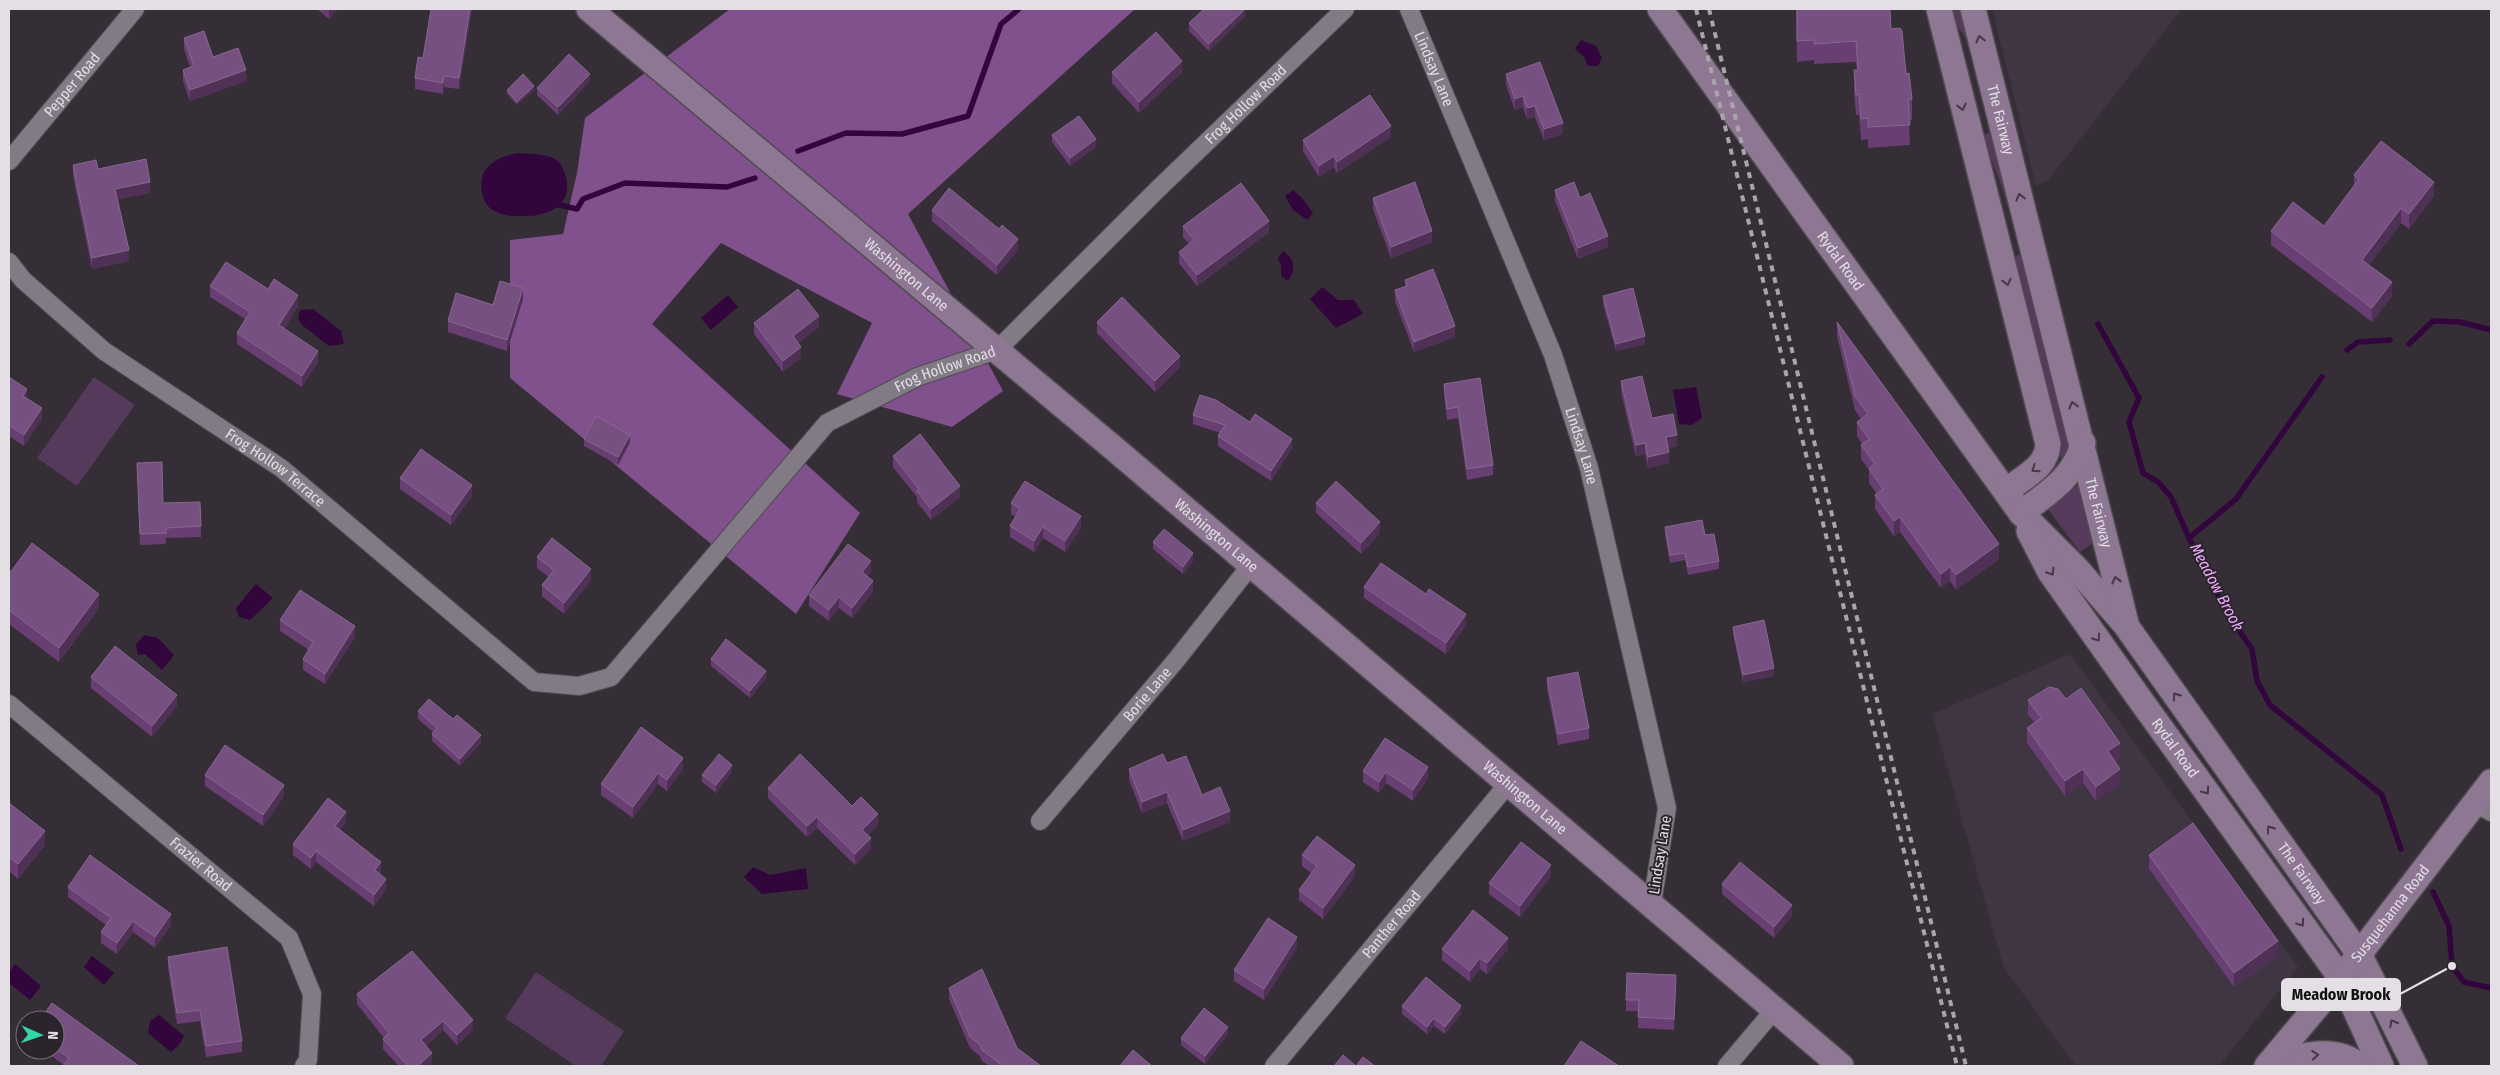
<svg xmlns="http://www.w3.org/2000/svg" width="2500" height="1075" font-family="'Fira Sans Condensed',sans-serif">
<rect width="100%" height="100%" fill="#352e36"/>
<path fill="#403543" d="M1992 9H2182L2049 179 2036 186Z
M2070 654 2298 967 2219 1066H2076L2004 968 1932 714Z"/>
<path fill="#553a5b" d="M1951 9H1968L1986 86 1978 87 1967 40 1953 20Z
M1994 131 2012 204 2006 202C2001 178 1989 159 1983 135Z
M2025 254 2071 427 2069 458 2060 463 2061 458 2013 261 2017 255Z
M94 377 135 405 77 486 37 458Z
M2082 482 2097 540 2080 552 2047 508Z
M536 972 624 1031 601 1066H576L505 1018Z"/>
<path fill="#80518c" d="M730 9H1135L908 214 1003 391 952 427 837 394 872 323 721 243 652 324 860 513 796 614 510 378V240L563 234 577 173 585 118Z"/>
<path fill="#32053c" d="M1581 40 1596 46 1602 58 1598 66H1588L1584 57 1575 49Z
M517 153C529 154 548 153 558 161 563 166 566 176 567 182 570 210 541 217 519 216 507 216 501 215 491 209 480 201 478 177 487 168 496 158 505 156 517 153Z
M1293 190 1303 199 1313 213 1307 220 1293 210 1285 196Z
M1283 251C1295 259 1296 269 1288 281L1281 276V266L1278 258Z
M1322 287 1338 300H1354L1363 314 1336 328 1310 299Z
M728 295 738 307 711 330 701 318Z
M313 309 341 331 344 344 329 346 302 325 298 318 300 310Z
M1696 387 1702 418 1692 425 1679 424 1673 390Z
M256 584 273 598 250 620 239 617 236 608Z
M144 635 158 638 174 655 162 670 145 654 138 655 136 645Z
M753 867 770 875 806 868 808 889 762 894 744 877Z
M92 956 114 973 104 985 84 967Z
M15 964 41 986 30 1000 9 983V972Z
M159 1015 184 1036 179 1045 171 1052 148 1033 150 1021Z"/>
<g fill="none" stroke-linecap="round" stroke-linejoin="round">
<path stroke="#32053c" stroke-width="5.5" d="M798 151 846 133 902 134 968 116 1001 24 1019 9
M555 204 577 209 583 199 625 183 727 187 755 178
M2098 324 2139 398 2129 422 2143 473 2158 482 2171 497 2189 538 2227 613 2252 649 2257 681 2270 705 2382 795 2401 849
M2409 344 2433 321 2460 322 2491 330
M2347 350 2358 342 2390 340
M2189 538 2236 499 2322 377
M2433 892 2449 926 2452 966 2464 982 2491 988"/>
<defs>
<g id="street">
<path id="s1" d="M1409 9 1553 355 1589 468 1667 808 1652 904"/>
<path id="s2" d="M9 161 135 9"/>
<path id="s3" d="M9 262 23 280 104 351 281 468 534 682 579 686 611 677 827 423 917 377 997 350 1158 189 1345 9"/>
<path id="s4" d="M9 704 289 938 312 994 308 1060 304 1066"/>
<path d="M2475 803 2491 812"/>
<path id="s5" d="M1040 821 1177 659 1251 565"/>
<path id="s6" d="M1274 1066 1508 784"/>
<path d="M1727 1066 1775 1009"/>
</g>
<g id="secondary">
<path id="s7" d="M589 9 1117 451 1841 1066"/>
<path id="s8" d="M1660 9 2021 513 2076 568 2124 623"/>
<path d="M1939 9 2048 444C2047 468 2023 477 2006 491"/>
<path id="s9" d="M1973 9 2127 627 2359 954 2415 1066"/>
<path d="M2021 513C2048 493 2075 477 2083 443"/>
<path id="s10" d="M2029 531 2050 572 2139 698 2341 978 2381 1066"/>
<path d="M2269 1064C2299 1057 2333 1044 2360 1066"/>
<path id="s11" d="M2267 1066 2341 978 2491 782"/>
</g>
</defs>
<use href="#street" stroke="#504a51" stroke-width="20"/>
<use href="#secondary" stroke="#504a51" stroke-width="28"/>
<use href="#street" stroke="#827a84" stroke-width="18"/>
<use href="#secondary" stroke="#8e7793" stroke-width="25"/>
<path stroke="#aaa5ab" stroke-width="4" stroke-dasharray="6 6" stroke-linecap="butt" d="M1696 9 1957 1066
M1709 9 1966 1066"/>
</g>
<path fill="#693f73" d="M317 9H338L329 19Z
M472 9 459 89 444 87 443 94 415 89V78L423 58Z
M1796 9 1891 29 1906 74 1912 99V120H1909L1910 145 1868 148V139L1861 140 1859 115H1856L1854 91V70H1857L1856 62 1814 64V60L1797 62Z
M1245 16 1209 51 1189 31V23Z
M184 38 213 57 246 81 190 101 183 81V70L190 67 184 49Z
M1112 72H1182L1139 113 1112 83Z
M1506 74 1563 134 1544 140 1535 117 1527 119 1523 107 1515 110 1506 85Z
M590 81 558 115 537 95V88Z
M507 90H534L517 105 507 94Z
M1052 135 1096 147 1070 166 1052 142Z
M1391 137 1337 173 1334 167 1319 177 1303 151V140Z
M73 165 98 169 150 193 118 199 129 261 92 269 73 176Z
M2354 175 2434 196 2409 229 2401 223 2369 265 2392 296 2372 322 2271 245V231L2324 226 2354 186Z
M1555 190 1608 247 1578 259 1555 201Z
M1373 198 1432 242 1391 258 1373 209Z
M932 210 1018 250 997 275 932 221Z
M1183 226 1269 232 1197 286 1179 263V252L1189 244 1183 237Z
M1405 280 1455 337 1414 352 1395 301V290L1405 287Z
M210 286 268 289 298 306 284 329 318 362 302 387 237 344V333L245 319 210 297Z
M1603 296 1645 344 1616 351 1603 304Z
M523 299 507 351 448 332V321L493 305Z
M1097 322 1180 367 1155 392 1097 333Z
M1837 322 1999 559 1956 590 1950 581 1941 588 1900 532 1894 536 1875 509V495L1877 494 1869 483V470L1861 459V445L1862 444 1857 436V422L1861 419 1855 410 1837 336Z
M754 323 819 327 798 343 801 358 783 372 754 334Z
M9 377 27 399 42 419 24 446 9 436Z
M1621 381 1652 418 1677 446 1668 448 1669 463 1648 468 1645 454 1636 456 1621 392Z
M1444 384 1493 465V475L1467 480 1458 418 1447 420 1444 395Z
M1193 415 1250 422 1292 448 1271 481 1218 446V436L1220 433 1193 424Z
M584 439 630 442 618 465 584 446Z
M893 456 960 497 931 520 917 502V497L893 467Z
M137 463 163 503 201 526V537L166 538V544L140 545Z
M400 478 472 496 451 525 400 489Z
M1011 503 1081 527 1065 552 1043 538 1034 552 1010 537V526L1015 517 1011 514Z
M1316 503 1380 533 1361 554 1316 513Z
M1665 527 1705 535 1719 561V569L1688 575 1685 560 1670 563 1665 535Z
M1153 542 1193 561 1183 574 1153 549Z
M537 557 591 580 564 614 542 596V585L549 577 537 568Z
M871 572 867 576 873 592 852 618 839 608 829 621 809 606V595Z
M9 574 99 608 59 662 9 624Z
M1364 587 1426 594 1466 625 1446 654 1364 598Z
M280 620 355 637 325 684 303 670V659L309 650 280 631Z
M1733 627 1774 676 1743 682 1733 634Z
M711 659 766 678 750 698 711 666Z
M91 677 177 706 152 737 91 688Z
M1547 678 1589 728V739L1558 745 1547 689Z
M2066 699 2120 757 2115 761 2120 783 2096 801 2083 783 2065 796 2027 743V728L2035 723 2028 715V700Z
M418 711 453 719 481 743 460 766 432 741V734L433 732 418 719Z
M1167 763 1202 795 1230 822 1183 841 1167 803 1142 813 1129 780V769Z
M1428 767V778L1413 801 1386 783 1379 793 1363 782V771Z
M683 769 667 791 658 784 633 818 601 795V784Z
M732 772 716 793 702 782V775Z
M205 775 284 796 263 826 205 786Z
M768 788 852 806 878 825 868 835 871 849 855 865 817 828 807 837 768 798Z
M9 803 45 845 18 879 9 871Z
M346 823 340 830 381 873 380 874 386 890 374 906 316 862 311 869 293 855V844Z
M1302 855 1355 876 1323 919 1299 900V890L1311 873 1302 866Z
M2149 855 2278 956 2234 987 2149 869Z
M1551 876 1520 917 1489 894V883Z
M1722 884 1792 916 1774 938 1722 894Z
M68 887 171 925 155 948 133 932 117 954 101 943V932L106 925 68 897Z
M1297 948 1264 1000 1234 981V970Z
M1442 949H1508L1487 974 1480 969 1470 982 1442 960Z
M168 957 242 1041V1052L206 1057 200 1021 177 1024 168 968Z
M1676 986 1674 1030 1638 1028V1011H1626V1000Z
M949 988 1017 1048 1041 1066H989L982 1061 980 1056 970 1048 949 999Z
M357 994 473 1030 457 1045 443 1030 426 1046 432 1062 428 1066H399L383 1049V1039L384 1038 357 1004Z
M1402 1006 1461 1014 1445 1034 1434 1026 1427 1034 1402 1014Z
M55 1020 139 1066 64 1065 43 1050H55Z
M1228 1034 1205 1064 1181 1045V1038Z"/>
<path fill="#4f3156" d="M329 9H338L329 19Z
M470 9H472L459 89V78Z
M1245 9V16L1209 51V44Z
M1182 61V72L1139 113V102Z
M246 70V81L190 101V90Z
M590 74V81L558 115V107Z
M444 76V87L443 94V83Z
M534 86V90L517 105V102Z
M1523 96V107L1515 110V99Z
M1535 106V117L1527 119V108Z
M1563 123V134L1544 140V129Z
M1391 126V137L1337 173V162Z
M1096 139V147L1070 166V158Z
M1334 156V167L1319 177V166Z
M150 182V193L115 200V189Z
M2434 182V196L2409 229V214Z
M2401 208V223L2362 274V260Z
M1269 221V232L1197 286V275Z
M1432 231V242L1391 258V247Z
M1608 236V247L1578 259V248Z
M1018 239V250L997 275V265Z
M129 250V261L92 269V258Z
M2392 282V296L2372 322V308Z
M523 288V299L507 351V340Z
M298 295V306L279 336V325Z
M819 316V327L793 347V336Z
M1455 326V337L1414 352V342Z
M1645 336V344L1616 351V344Z
M801 347V358L783 372V361Z
M318 351V362L302 387V376Z
M1180 356V367L1155 392V381Z
M27 389V400L23 396Z
M42 408V419L24 446V435Z
M630 435V442L618 465V457Z
M1677 435V446L1666 448V437Z
M1292 439V448L1271 481V471Z
M1645 443V454L1636 456V445Z
M1669 452V463L1648 468V457Z
M472 485V496L451 525V515Z
M960 486V497L931 520V509Z
M1081 516V527L1065 552V541Z
M1900 517V532L1894 536V521Z
M1380 522V533L1361 554V543Z
M1043 527V538L1034 552V541Z
M1999 544V559L1956 590V575Z
M1193 553V561L1183 574V567Z
M871 561V572L862 583V572Z
M1950 567V581L1941 588V574Z
M591 569V580L564 614V603Z
M873 581V592L852 618V608Z
M99 594V608L59 662V648Z
M839 597V608L829 621V610Z
M1466 614V625L1446 654V643Z
M355 626V637L325 684V674Z
M1774 668V676L1743 682V675Z
M766 671V678L750 698V691Z
M177 695V706L152 737V726Z
M481 735V743L460 766V759Z
M2120 743V757L2108 766V751Z
M683 758V769L667 791V780Z
M732 765V772L716 793V785Z
M1428 767V778L1413 801V790Z
M2083 769V783L2065 796V781Z
M2120 769V783L2096 801V787Z
M1386 772V783L1379 793V782Z
M658 773V784L633 818V807Z
M284 785V796L263 826V815Z
M1167 792V803L1142 813V802Z
M1230 811V822L1183 841V830Z
M346 812V823L335 837V826Z
M878 814V825L862 841V830Z
M817 817V828L807 837V826Z
M45 831V845L18 879V864Z
M871 838V849L855 865V854Z
M316 851V862L311 869V858Z
M381 862V873L375 881V870Z
M1355 865V876L1323 919V908Z
M1551 865V876L1520 917V906Z
M386 879V890L374 906V895Z
M1792 905V916L1774 938V927Z
M171 914V925L155 948V937Z
M133 921V932L117 954V943Z
M1297 937V948L1264 1000V989Z
M1508 938V949L1487 974V963Z
M2278 941V956L2234 987V973Z
M1480 958V969L1470 982V971Z
M1461 1006V1014L1445 1034V1027Z
M1434 1018V1026L1427 1034V1027Z
M473 1020V1030L457 1045V1035Z
M443 1021V1030L421 1050V1040Z
M1228 1027V1034L1205 1064V1056Z
M432 1053V1062L428 1066H418Z"/>
<path fill="#765080" stroke="#87678f" d="M431 9H470L459 78 444 76 443 83 415 78 418 57 423 58Z
M1204 9H1245L1209 44 1189 23Z
M1797 9H1890L1891 29 1900 28 1902 31 1906 74 1909 73 1912 99 1908 100 1910 125 1868 127V118L1861 119 1859 94 1856 95 1854 70H1858L1856 41 1814 44V40L1797 41Z
M204 31 213 57 238 48 246 70 190 90 183 70 194 66 184 38Z
M1156 32 1182 61 1139 102 1112 72Z
M569 54 590 74 558 107 537 88Z
M1540 62 1563 123 1544 129 1535 106 1527 108 1523 96 1515 99 1506 74Z
M523 74 534 86 517 102 507 90Z
M1370 95 1391 126 1337 162 1334 156 1319 166 1303 140Z
M1079 116 1096 139 1070 158 1052 135Z
M2381 141 2434 182 2409 214 2401 208 2362 260 2392 282 2372 308 2271 231 2293 202 2324 226 2359 179 2354 175Z
M146 159 150 182 115 189 129 250 92 258 73 165 96 160 98 169Z
M1415 182 1432 231 1391 247 1373 198Z
M1574 182 1580 198 1590 193 1608 236 1578 248 1555 190Z
M1241 183 1269 221 1197 275 1179 252 1194 240 1183 226Z
M949 188 999 229 1002 225 1018 239 997 265 932 210Z
M226 262 268 289 274 279 298 295 279 325 318 351 302 376 237 333 250 312 210 286Z
M1433 269 1455 326 1414 342 1395 290 1407 286 1405 280Z
M500 281 523 288 507 340 448 321 456 293 493 305Z
M1633 288 1645 336 1616 344 1603 296Z
M798 289 819 316 793 336 801 347 783 361 754 323Z
M1122 297 1180 356 1155 381 1097 322Z
M1837 322 1999 544 1956 575 1950 567 1941 574 1900 517 1894 521 1875 495 1883 489 1869 469 1875 464 1861 445 1869 439 1857 422 1868 414 1855 396Z
M1642 376 1652 418 1673 414 1677 435 1666 437 1669 452 1648 457 1645 443 1636 445 1621 381Z
M9 377 27 389 23 396 42 408 24 435 9 425Z
M1480 378 1493 465 1467 469 1458 407 1447 409 1444 384Z
M1200 395 1216 400 1250 422 1255 414 1292 439 1271 471 1218 436 1225 425 1193 415Z
M596 416 630 435 618 457 584 439Z
M920 434 960 486 931 509 917 491 919 489 893 456Z
M421 449 472 485 451 515 400 478Z
M162 462 163 503 200 502 201 526 166 528V533L140 534 137 463Z
M1025 481 1081 516 1065 541 1043 527 1034 541 1010 526 1020 509 1011 503Z
M1336 481 1380 522 1361 543 1316 503Z
M1702 520 1705 535 1714 534 1719 561 1688 567 1685 553 1670 555 1665 527Z
M1164 529 1193 553 1183 567 1153 542Z
M552 538 591 569 564 603 542 585 554 570 537 557Z
M32 543 99 594 59 648 9 610V574Z
M848 544 871 561 862 572 873 581 852 608 839 597 829 610 809 595Z
M1381 563 1426 594 1429 589 1466 614 1446 643 1364 587Z
M300 590 355 626 325 674 303 659 313 642 280 620Z
M1764 620 1774 668 1743 675 1733 627Z
M726 639 766 671 750 691 711 659Z
M115 646 177 695 152 726 91 677Z
M1578 672 1589 728 1558 734 1547 678Z
M2049 687 2058 689 2066 699 2081 688 2120 743 2108 751 2120 769 2096 787 2083 769 2065 781 2027 728 2041 718 2028 700Z
M429 699 453 719 457 715 481 735 460 759 432 734 437 728 418 711Z
M641 727 683 758 667 780 658 773 633 807 601 784Z
M1385 738 1428 767 1413 790 1386 772 1379 782 1363 771Z
M225 745 284 785 263 815 205 775Z
M719 754 732 765 716 785 702 775Z
M800 754 852 806 861 797 878 814 862 830 871 838 855 854 817 817 807 826 768 788Z
M1163 754 1167 763 1186 756 1202 795 1220 787 1230 811 1183 830 1167 792 1142 802 1129 769Z
M328 798 346 812 335 826 381 862 375 870 386 879 374 895 316 851 311 858 293 844Z
M9 803 45 831 18 864 9 857Z
M2193 823 2278 941 2234 973 2149 855Z
M1317 836 1355 865 1323 908 1299 890 1317 866 1302 855Z
M1521 842 1551 865 1520 906 1489 883Z
M90 855 171 914 155 937 133 921 117 943 101 932 111 918 68 887Z
M1740 862 1792 905 1774 927 1722 884Z
M1473 910 1508 938 1487 963 1480 958 1470 971 1442 949Z
M1268 918 1297 937 1264 989 1234 970Z
M227 947 242 1041 206 1046 200 1010 177 1013 168 957Z
M412 951 473 1020 457 1035 443 1021 421 1040 432 1053 418 1066H408L383 1039 389 1033 357 994Z
M982 969 1017 1048 1041 1066H1003L982 1050 980 1045 970 1037 949 988Z
M1627 973 1676 975 1674 1019 1638 1017 1639 1000H1626Z
M1426 977 1461 1006 1445 1027 1434 1018 1427 1027 1402 1006Z
M52 1003 139 1066H63L69 1058 55 1048V1020H40Z
M1204 1008 1228 1027 1205 1056 1181 1038Z
M1581 1041 1619 1066H1564Z
M1133 1050 1152 1066H1120Z
M1343 1055 1356 1066 1363 1057 1375 1066H1334Z"/>
<defs><path id="oneway-chevron" d="M-2-3.5L2.5 0L-2 3.5" fill="none" stroke-width="1.6" stroke-linecap="round" stroke-linejoin="round" transform="scale(1.25)"/></defs>
<g stroke="#443946">
<use href="#oneway-chevron" transform="translate(1980 39) rotate(-104)"/>
<use href="#oneway-chevron" transform="translate(1962 107) rotate(77)"/>
<use href="#oneway-chevron" transform="translate(2020 197) rotate(-104)"/>
<use href="#oneway-chevron" transform="translate(2007 282) rotate(76)"/>
<use href="#oneway-chevron" transform="translate(2073 405) rotate(-104)"/>
<use href="#oneway-chevron" transform="translate(2035 469) rotate(145)"/>
<use href="#oneway-chevron" transform="translate(2051 572) rotate(58)"/>
<use href="#oneway-chevron" transform="translate(2116 580) rotate(-104)"/>
<use href="#oneway-chevron" transform="translate(2097 638) rotate(55)"/>
<use href="#oneway-chevron" transform="translate(2176 696) rotate(-125)"/>
<use href="#oneway-chevron" transform="translate(2206 791) rotate(54)"/>
<use href="#oneway-chevron" transform="translate(2270 829) rotate(-126)"/>
<use href="#oneway-chevron" transform="translate(2301 923) rotate(54)"/>
<use href="#oneway-chevron" transform="translate(2393 1023) rotate(-117)"/>
<use href="#oneway-chevron" transform="translate(2315 1055) rotate(-5)"/>
</g>
<g text-anchor="middle" dominant-baseline="central" stroke-width="4" stroke-linejoin="round" paint-order="stroke">
<g font-size="15" fill="#e3dfe4" stroke="#2b242c">
<text stroke="none"><textPath href="#s1" startOffset="65">Lindsay Lane</textPath></text>
<text stroke="none"><textPath href="#s2" startOffset="99">Pepper Road</textPath></text>
<text stroke="none"><textPath href="#s3" startOffset="1621">Frog Hollow Road</textPath></text>
<text stroke="none"><textPath href="#s9" startOffset="114">The Fairway</textPath></text>
<text stroke="none"><textPath href="#s8" startOffset="310">Rydal Road</textPath></text>
<text stroke="none"><textPath href="#s7" startOffset="414">Washington Lane</textPath></text>
<text stroke="none"><textPath href="#s3" startOffset="1216">Frog Hollow Road</textPath></text>
<text stroke="none"><textPath href="#s1" startOffset="470">Lindsay Lane</textPath></text>
<text stroke="none"><textPath href="#s3" startOffset="338">Frog Hollow Terrace</textPath></text>
<text stroke="none"><textPath href="#s9" startOffset="519">The Fairway</textPath></text>
<text stroke="none"><textPath href="#s7" startOffset="819">Washington Lane</textPath></text>
<text stroke="none"><textPath href="#s5" startOffset="166">Borie Lane</textPath></text>
<text stroke="none"><textPath href="#s10" startOffset="262">Rydal Road</textPath></text>
<text stroke="none"><textPath href="#s7" startOffset="1224">Washington Lane</textPath></text>
<text transform="translate(1660 855) rotate(-81)">Lindsay Lane</text>
<text stroke="none"><textPath href="#s4" startOffset="250">Frazier Road</textPath></text>
<text stroke="none"><textPath href="#s9" startOffset="939">The Fairway</textPath></text>
<text stroke="none"><textPath href="#s11" startOffset="196">Susquehanna Road</textPath></text>
<text stroke="none"><textPath href="#s6" startOffset="184">Panther Road</textPath></text>
</g>
<g font-size="16" font-style="italic" fill="#eeabff" stroke="#2b242c">
<text transform="translate(2217 587) rotate(62)">Meadow Brook</text>
</g>
</g>
<path fill="none" stroke="#e3dfe4" stroke-width="2" d="M2452 966L2400 994"/>
<circle fill="#e3dfe4" stroke="#2b242c" stroke-width="2" cx="2452" cy="966" r="5"/>
<rect fill="#e3dfe4" stroke="#e3dfe4" stroke-width="2" x="2282" y="979" width="118" height="31" rx="5"/>
<g font-size="16" text-anchor="middle" font-weight="bold" fill="#111">
<text x="2341" y="1000">Meadow Brook</text>
</g>
<rect width="2500" height="1075" fill="none" stroke="#e3dfe4" stroke-width="20"/>
<g transform="translate(40 1035) rotate(92)"><circle r="24" fill="#2b242c" stroke="#756f76"/>
<path d="M0-4L9 19L0 12L-9 19Z" fill="#33d4a8"/>
<text y="-8" font-size="14" font-weight="bold" text-anchor="middle" fill="#e3dfe4">N</text>
</g>
</svg>
